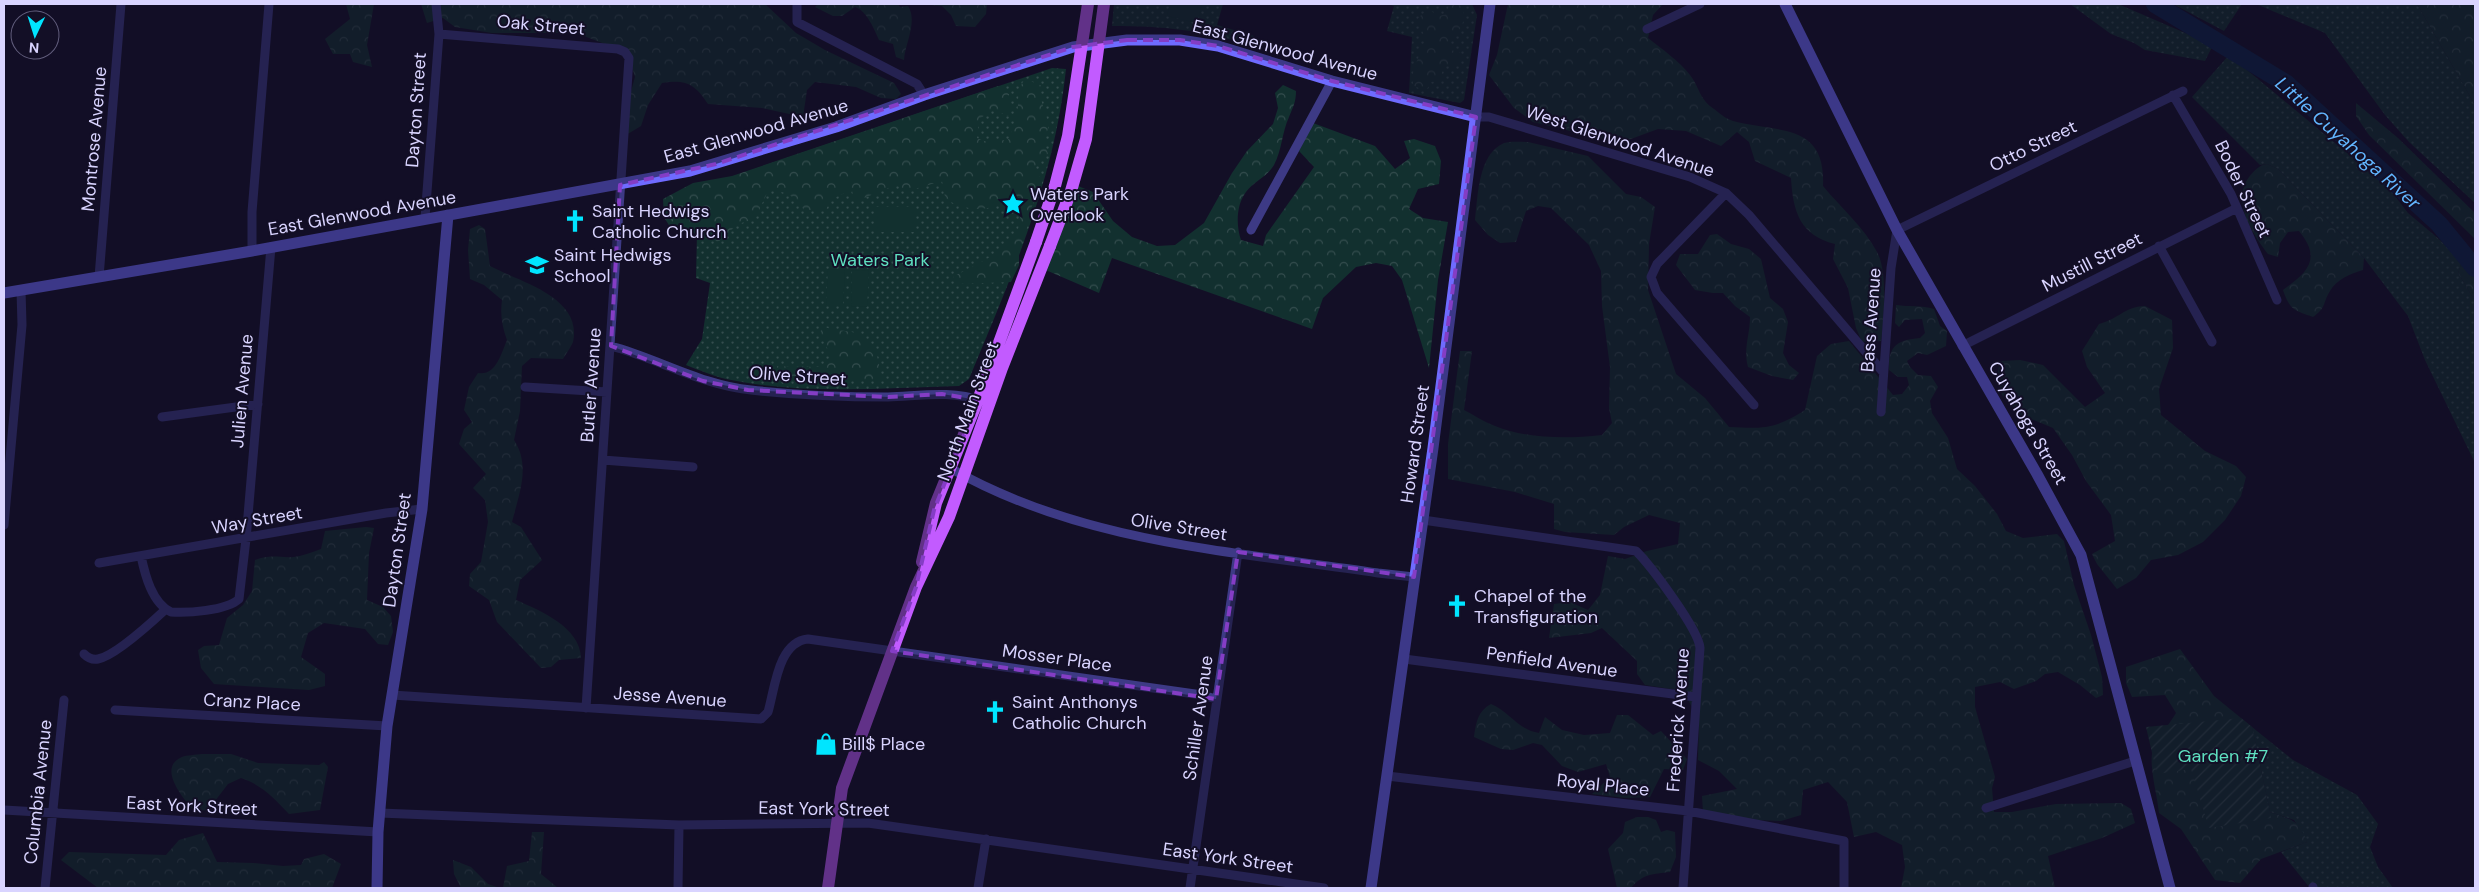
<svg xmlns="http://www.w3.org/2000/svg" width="2479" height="892" font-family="'DM Sans',sans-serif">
<defs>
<pattern id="grass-dots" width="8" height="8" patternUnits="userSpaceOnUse" patternTransform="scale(1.25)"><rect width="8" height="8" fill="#12302f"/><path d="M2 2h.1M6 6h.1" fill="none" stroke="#344d4e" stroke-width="1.8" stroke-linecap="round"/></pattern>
<pattern id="forest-crowns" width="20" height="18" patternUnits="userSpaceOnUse" patternTransform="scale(1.25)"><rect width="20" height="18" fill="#12302f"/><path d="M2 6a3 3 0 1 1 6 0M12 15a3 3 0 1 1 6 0" fill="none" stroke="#344d4e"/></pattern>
<pattern id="garden-furrows" width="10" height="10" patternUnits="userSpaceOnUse" patternTransform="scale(1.25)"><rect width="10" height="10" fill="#12302f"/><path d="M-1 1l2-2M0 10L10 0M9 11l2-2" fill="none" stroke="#344d4e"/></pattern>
</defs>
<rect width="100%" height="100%" fill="#130f26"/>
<path fill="url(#grass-dots)" d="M1114 4H1223L1217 25 1254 36 1251 45C1200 30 1165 26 1112 26Z
M1387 4H1472L1477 15 1464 100 1460 103 1409 93 1412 37 1387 31 1394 6Z
M2070 4H2118L2213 45 2205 61 2145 50 2134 43 2111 34Z
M2173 4H2242L2224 31Z
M2256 4H2417L2475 105V203L2409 142 2385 115 2325 33Z
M2229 55 2388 187 2408 213 2440 240 2462 262 2458 273 2475 301V463L2425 360 2408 316 2364 258 2278 169 2267 164 2260 165 2192 97Z
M1052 68 1066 69C1054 182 1012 275 969 379L959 386C882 388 802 395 726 379 713 376 699 370 686 365L702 339 710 283 696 278 698 188Z
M2252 727 2293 760 2357 795 2378 824 2370 847 2378 867 2393 888H2310L2281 852 2307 842 2294 820 2270 812Z"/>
<path fill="url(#forest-crowns)" d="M346 4H374L367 45 372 67 353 62 350 54H333L325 39 350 19Z
M421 4H765L796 33 825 50 894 83 901 94 896 99 881 98 856 87 815 82 807 90 803 117 762 108 708 104C695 84 686 79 662 83L648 105 641 126 626 135 630 95 635 77 629 58 618 49 576 33H492L455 27 443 18 427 23Z
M818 4H898L900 7 908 6C918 21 905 44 904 60L896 57 893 44 879 40C874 29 867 11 855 7L842 16H833L815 7Z
M918 4H987L986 14 975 27 956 26 951 15 942 6Z
M1449 4 1464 6C1463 26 1465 26 1449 39L1451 50 1461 53 1462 60 1457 64 1446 66 1442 72 1441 80 1431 82 1426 91 1414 86C1407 69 1428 48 1424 35 1423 31 1418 26 1416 21L1422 14 1431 11 1439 16 1447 14Z
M1508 4H1663L1653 15 1648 38C1662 49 1679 61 1690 75 1700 88 1699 99 1714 109 1719 113 1726 119 1733 121 1778 133 1826 122 1823 186 1841 208 1864 227 1877 252 1888 272 1884 318 1881 341L1862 342 1856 328 1848 288 1833 259 1835 244C1800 235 1793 212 1791 178L1755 161 1749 142 1737 132 1721 146 1686 131 1658 129 1620 143 1533 122 1514 108 1489 75 1497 55Z
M2417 4H2475V105Z
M1026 79 1042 86 1038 90 1049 125 1044 141 1048 154 1036 165V173L1043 180 1030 211 1029 222 1019 250V265L1011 282 955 284 953 277C970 267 1002 254 1013 239 1021 229 1021 213 1020 201L1013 195C1006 199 999 205 992 207 980 211 952 208 945 196 943 192 943 185 942 181L908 191 896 185 854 202 852 190 831 199 826 210H804C796 197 784 189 768 191L755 219 738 224 718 242 709 237 670 227 664 217 663 199 693 183 732 176 998 86 1009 94V116L993 110 979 119 977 138 984 141 1008 140C1012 131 1015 122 1017 113 1020 101 1015 88 1026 79Z
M1283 85 1296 91C1296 102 1293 107 1289 117 1282 132 1282 150 1274 165 1267 177 1253 182 1246 192 1236 205 1236 226 1241 240L1263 246 1266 235 1314 167 1299 151 1313 123 1375 146 1395 169 1410 158 1404 141 1414 139 1435 146 1441 161 1439 184 1418 189 1409 209 1423 218 1448 222 1438 280 1429 368 1402 280 1392 266 1376 263 1356 267 1323 298 1312 329 1112 258 1099 293 1041 268 1073 184 1093 192 1113 221 1132 237 1157 246 1175 245 1204 223 1232 173 1247 151 1273 124 1278 108 1275 93Z
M2356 103 2398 138 2475 213V239L2369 135 2356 116Z
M1528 142 1588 156 1626 194 1641 197 1655 207 1649 244 1648 290 1676 374 1705 398 1729 427C1764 429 1775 429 1805 410L1817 356 1831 344 1849 341 1893 395 1902 394 1909 385 1907 377H1898L1889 370C1888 346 1897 340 1920 338L1925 333 1922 319 1905 320 1899 327 1895 323 1896 305C1909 307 1921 305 1934 309L1940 326 1947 331 1946 346 1927 355 1918 353 1907 361 1910 367 1918 375 1931 376 1938 387 1930 401 1932 413 1948 438 1957 469 1975 486 1997 514 2006 531 2023 538 2057 534 2064 541 2074 585 2091 635 2102 677 2103 695 2096 698 2080 685 2058 672 2045 674 2036 681 2014 689 2000 682 1975 687V707L1995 777 1992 788 1994 812H2012L2056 804 2121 803 2131 809 2135 823 2102 838 2048 856 2055 888H1901L1905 867 1902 845 1876 832 1854 837 1847 802 1828 782 1803 790 1801 815 1781 821 1757 820 1703 811 1702 796 1737 789 1719 771 1698 760 1699 722 1684 691 1645 685 1637 674V661L1602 628 1591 633 1549 638 1554 604 1570 602 1588 610 1600 595 1608 556 1625 559 1647 551 1678 544 1680 523 1649 515 1624 527 1614 535 1565 532 1554 529V504L1515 492 1448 479V444L1460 351H1472L1464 410C1474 415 1484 422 1495 426 1527 439 1568 439 1602 435L1612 423 1609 408 1610 367 1602 306 1601 271 1589 245 1551 208 1538 206 1526 211 1516 242 1500 243 1488 235 1475 220C1478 196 1478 154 1504 143 1511 141 1521 142 1528 142Z
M2267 164 2278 169 2364 258 2363 270C2350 274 2337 279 2330 291 2322 304 2327 307 2313 317 2293 310 2290 310 2283 290 2308 272 2322 259 2299 231L2288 232 2280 243 2278 257 2268 254C2253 234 2231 202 2249 177 2254 171 2259 165 2267 164Z
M479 225 485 229 490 266C520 282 583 297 573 342 571 347 566 354 563 359L531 358 522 366 520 411 514 440C531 466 519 494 512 522L521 527 542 560 520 580 516 600C541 611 580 627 581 658L559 660 551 667 541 668 497 622 489 600 469 586 470 574 481 562 488 522 485 500 473 488 486 474 459 444 464 429 472 422 464 410 469 387 478 373C496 376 501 354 507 340 502 326 500 315 502 300L484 285 470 279 468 250 470 229Z
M1717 234 1731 244 1749 249 1761 259 1770 298 1783 309 1788 322 1783 353 1789 365 1799 373 1793 380 1772 376 1748 367C1743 349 1750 335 1750 317L1735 306 1723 293H1713L1695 290 1676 265 1680 254H1698L1710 235Z
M2462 262 2475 277V301L2458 273Z
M2145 306 2172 320 2173 348 2159 389 2161 415 2205 451 2236 466 2246 477 2241 496 2225 520 2203 542 2178 555 2151 560 2136 578 2117 589 2097 564 2092 554 2115 541 2111 515 2086 481 2072 455 2053 428 2019 414 2002 395 1997 377 2000 361 2020 360 2043 365 2085 407 2105 393 2087 367 2082 351 2099 324C2119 319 2124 307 2145 306Z
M825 327C834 331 843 330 852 332 875 338 880 360 881 380L776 378 766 377 761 372V366L823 367 831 358 825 343 820 336 821 330Z
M366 527 374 528 369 553 367 600 383 607 391 616 393 632 388 645 378 644 365 629 324 623 308 633 301 657 325 674V686L309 690 214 684 201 668 198 650 204 646 219 645 227 618 243 605 252 591 255 560C271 554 278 558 294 557 303 556 312 552 321 549L325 531Z
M2180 649 2214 696 2252 727 2270 812C2290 819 2300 820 2307 842L2261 859 2240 883 2215 880 2181 829 2159 813C2158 798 2148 763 2153 750 2158 737 2169 725 2176 713L2165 695 2132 697 2126 683V667Z
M1491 704C1510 712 1518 730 1539 733L1545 717 1562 730 1584 735 1610 733 1617 715H1628L1653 735 1661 731 1687 759 1683 770 1664 769 1650 797 1626 798 1592 794 1610 777 1606 764 1578 772 1562 766 1542 745 1533 743 1513 750 1501 749 1474 737C1476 722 1478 711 1491 704Z
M202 754H231L258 763 319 765 324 762 328 767 320 810 289 814C274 798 262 785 241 778L228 784 208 810 194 811C185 800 156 768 182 757 187 755 196 755 202 754Z
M1637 817H1648L1656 820 1661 832 1667 830 1675 832 1676 857 1670 872C1653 874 1642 874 1631 888H1617L1608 849 1623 833 1625 822Z
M532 832H544L541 874 558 888H503L507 866 529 861Z
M203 833 217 862 253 863 283 866 301 865 304 859 324 854 341 864 332 888H98L61 860 69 852 166 855 179 840Z
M453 860 471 867 488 884 500 888H461L454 874Z"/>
<path fill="url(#garden-furrows)" d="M2241 718 2252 727 2271 818 2209 828 2191 769 2157 774 2146 727Z"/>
<path fill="#12302f" d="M1170 4H1202L1197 23 1167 16Z
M875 207H914V232H875Z
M828 269 845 270 843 305H826Z
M852 270 869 271 867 307 851 306Z"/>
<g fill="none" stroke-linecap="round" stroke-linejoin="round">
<path stroke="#0c2248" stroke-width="18" d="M2155 4 2287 84 2439 224 2475 268"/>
<path stroke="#3d3a85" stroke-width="9" d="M797 4V22L917 84 924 95
M1647 29 1700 4
M439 34 618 49 625 52 629 58 586 708
M2173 95 2231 194 2277 300
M1476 117H1489L1690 177 1726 193 1749 215 1883 372
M1726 193 1657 264 1651 277 1657 293 1754 405
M425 218 439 34 436 4
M1251 230 1332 81
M2159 246 2212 342
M252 251V212L269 4
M99 277 121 4
M611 346C659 359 701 385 751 390 796 395 843 397 888 397 920 396 951 390 982 401
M1962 346 2237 208
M525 387 607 392
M1881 412 1891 268 1897 230 2183 91
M162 417 258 404
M603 460 693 467
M950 468C1081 543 1232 551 1378 573L1414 577
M1423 520 1636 551C1651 566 1699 630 1700 648L1683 888
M4 525 22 325 21 290
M141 556C145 575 152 603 171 612 187 613 226 611 239 599L246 539 271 247
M99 563 386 513 422 509
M84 654C88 658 92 660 98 659 115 656 152 622 166 609
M1404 659 1696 697
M392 695 761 719 768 712C775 688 778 642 808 639L1202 695 1216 699
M115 710 387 726
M1387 776 1688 811 1844 841V888
M1986 808 2135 761
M4 810 378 832
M380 813 679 825 868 823 1324 888
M2313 887V888
M45 888 64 700
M678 888 679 825
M978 888 986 839
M1190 888 1238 552"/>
<path stroke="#6f6bff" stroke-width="11" d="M1785 4 1897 230 2037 474 2081 555 2170 888
M4 293 252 251 690 171 836 127 924 95 1073 47 1127 40H1180L1218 46 1332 81 1476 117
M377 888 378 832 387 726 422 509 448 215
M1371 888 1433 448 1490 4"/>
<path stroke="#c25bff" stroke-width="12" d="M922 562 936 503 978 400 1036 242
M828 888 842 788 916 587 949 517 1002 368 1050 246"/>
<path stroke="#c25bff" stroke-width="12" d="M1036 242 1055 186 1068 136 1088 4
M1050 246 1071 191 1086 139 1104 4"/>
</g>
<path d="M0 0H2479V892H0ZM1127 40H1180L1218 46 1332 81 1476 117 1414 577 1238 552 1216 699 892 651 916 587 934 510 978 400 942 394 888 397 748 390 703 381 611 346 620 185 716 164 1073 47Z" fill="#130f26" fill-opacity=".55" fill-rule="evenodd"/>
<path fill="none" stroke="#843dc5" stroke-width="4" stroke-dasharray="10 6" stroke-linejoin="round" d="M1127 40H1180L1218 46 1332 81 1476 117 1414 577 1238 552 1216 699 892 651 916 587 934 510 978 400 942 394 888 397 748 390 703 381 611 346 620 185 716 164 1073 47Z"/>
<defs>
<symbol id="sight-bare" viewBox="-9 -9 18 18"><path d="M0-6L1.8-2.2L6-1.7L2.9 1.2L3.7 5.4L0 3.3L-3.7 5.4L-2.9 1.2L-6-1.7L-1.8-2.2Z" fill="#00e5ff" stroke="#130f26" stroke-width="2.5" paint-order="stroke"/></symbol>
<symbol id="church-bare" viewBox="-9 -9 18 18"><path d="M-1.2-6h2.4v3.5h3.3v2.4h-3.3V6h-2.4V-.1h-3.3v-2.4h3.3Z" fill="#00e5ff" stroke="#130f26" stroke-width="2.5" paint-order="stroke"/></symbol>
<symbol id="school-bare" viewBox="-9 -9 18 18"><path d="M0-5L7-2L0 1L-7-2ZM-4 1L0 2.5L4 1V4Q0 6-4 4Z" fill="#00e5ff" stroke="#130f26" stroke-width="2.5" paint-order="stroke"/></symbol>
<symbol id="shop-bare" viewBox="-9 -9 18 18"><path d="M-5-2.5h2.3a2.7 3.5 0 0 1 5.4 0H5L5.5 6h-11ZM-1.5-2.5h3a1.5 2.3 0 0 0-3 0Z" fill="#00e5ff" stroke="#130f26" stroke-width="2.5" paint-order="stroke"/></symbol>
</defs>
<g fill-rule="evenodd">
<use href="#sight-bare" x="997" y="188" width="32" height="32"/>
<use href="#church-bare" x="559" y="205" width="32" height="32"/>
<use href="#school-bare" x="521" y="249" width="32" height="32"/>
<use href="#church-bare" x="1441" y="590" width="32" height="32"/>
<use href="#church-bare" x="979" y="696" width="32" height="32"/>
<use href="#shop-bare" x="810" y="728" width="32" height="32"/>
</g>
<g text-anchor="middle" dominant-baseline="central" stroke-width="4" stroke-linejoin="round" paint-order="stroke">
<g font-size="18" fill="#d9d4ff" stroke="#130f26">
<text transform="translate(541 25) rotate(5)">Oak Street</text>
<text transform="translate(1285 50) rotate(15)">East Glenwood Avenue</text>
<text transform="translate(416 110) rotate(-86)">Dayton Street</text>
<text transform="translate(756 131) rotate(-16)">East Glenwood Avenue</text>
<text transform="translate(94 139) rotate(-85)">Montrose Avenue</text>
<text transform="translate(1620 141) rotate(18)">West Glenwood Avenue</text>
<text transform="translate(2033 146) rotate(-26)">Otto Street</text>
<text transform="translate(2243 189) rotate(64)">Boder Street</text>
<text transform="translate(362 213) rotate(-10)">East Glenwood Avenue</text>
<text transform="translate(2092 262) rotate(-27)">Mustill Street</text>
<text transform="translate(1871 320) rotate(-86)">Bass Avenue</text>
<text transform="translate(798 376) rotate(4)">Olive Street</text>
<text transform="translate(591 385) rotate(-86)">Butler Avenue</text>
<text transform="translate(242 391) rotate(-85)">Julien Avenue</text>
<text transform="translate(968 411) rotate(-70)">North Main Street</text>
<text transform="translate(2028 423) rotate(60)">Cuyahoga Street</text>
<text transform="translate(1415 444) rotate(-82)">Howard Street</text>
<text transform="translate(257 520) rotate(-10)">Way Street</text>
<text transform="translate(1179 527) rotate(9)">Olive Street</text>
<text transform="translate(397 550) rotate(-82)">Dayton Street</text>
<text transform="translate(1057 658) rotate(8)">Mosser Place</text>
<text transform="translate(1552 662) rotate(8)">Penfield Avenue</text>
<text transform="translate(670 697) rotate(4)">Jesse Avenue</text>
<text transform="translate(252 702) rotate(3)">Cranz Place</text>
<text transform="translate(1198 718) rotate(-82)">Schiller Avenue</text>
<text transform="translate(1678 720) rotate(-86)">Frederick Avenue</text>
<text transform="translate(1603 785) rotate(6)">Royal Place</text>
<text transform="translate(38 792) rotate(-84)">Columbia Avenue</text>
<text transform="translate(192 806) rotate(3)">East York Street</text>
<text transform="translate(824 809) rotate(1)">East York Street</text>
<text transform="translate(1228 858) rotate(8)">East York Street</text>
</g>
<g font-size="18" fill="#d9d4ff" stroke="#130f26" text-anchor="start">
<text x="1030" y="194">Waters Park<tspan x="1030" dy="21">Overlook</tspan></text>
<text x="592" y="211">Saint Hedwigs<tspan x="592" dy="21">Catholic Church</tspan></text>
<text x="554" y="255">Saint Hedwigs<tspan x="554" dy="21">School</tspan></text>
<text x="1474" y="596">Chapel of the<tspan x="1474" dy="21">Transfiguration</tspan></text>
<text x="1012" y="702">Saint Anthonys<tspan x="1012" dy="21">Catholic Church</tspan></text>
<text x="842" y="744">Bill$ Place</text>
</g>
<g font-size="18" fill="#5fe0c0" stroke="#130f26">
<text x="880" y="260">Waters Park</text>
<text x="2223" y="756">Garden #7</text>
</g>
<g font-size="19" font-style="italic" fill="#62b6ff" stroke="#130f26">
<text transform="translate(2348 143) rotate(42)">Little Cuyahoga River</text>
</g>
</g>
<rect width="2479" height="892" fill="none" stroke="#d9d4ff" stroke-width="10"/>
<g transform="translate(35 35) rotate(184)"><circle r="24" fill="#130f26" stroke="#625e7d"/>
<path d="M0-4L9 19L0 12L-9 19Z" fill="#00e5ff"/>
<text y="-8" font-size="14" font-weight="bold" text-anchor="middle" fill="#d9d4ff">N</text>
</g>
</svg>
